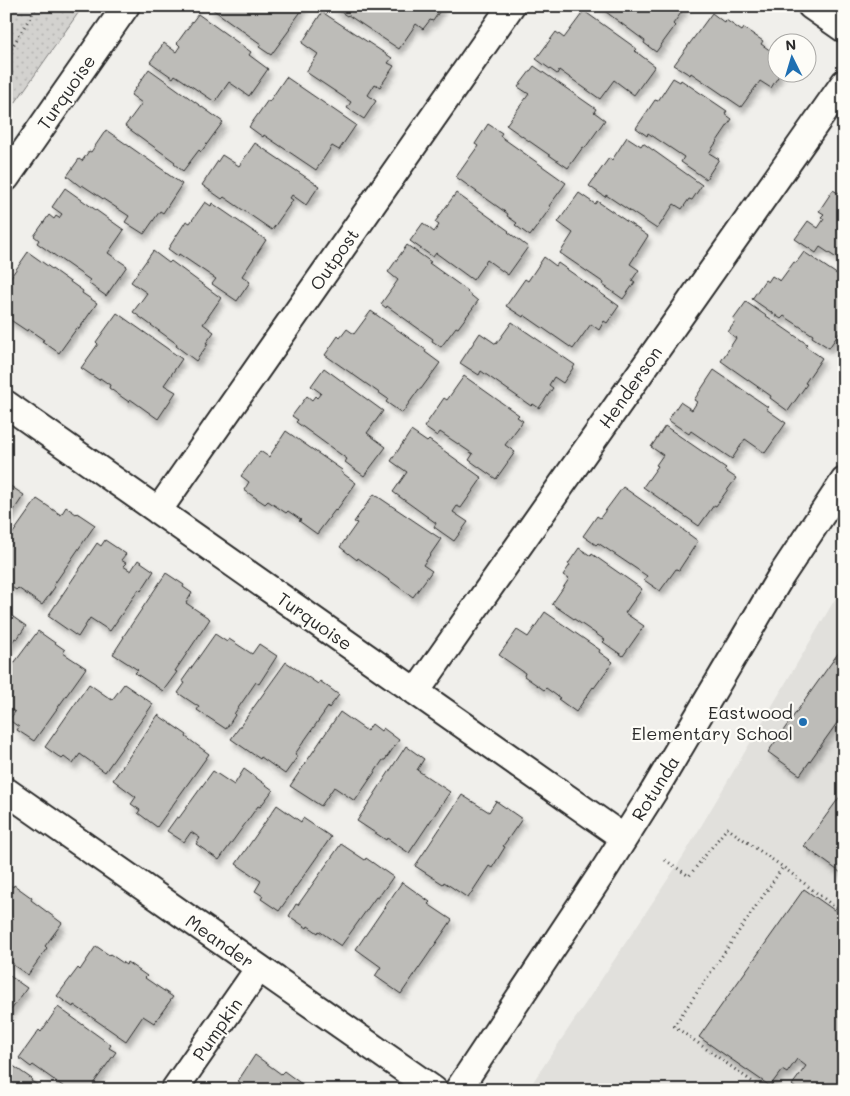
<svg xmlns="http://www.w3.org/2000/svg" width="850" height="1096" font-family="Mali,sans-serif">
<defs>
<pattern id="green-dots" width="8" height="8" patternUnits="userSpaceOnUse" patternTransform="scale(1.25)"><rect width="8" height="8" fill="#d3d2cf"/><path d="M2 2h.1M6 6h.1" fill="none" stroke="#b5b4b2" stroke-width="1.8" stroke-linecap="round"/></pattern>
<filter id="shadow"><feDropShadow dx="3" dy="5.5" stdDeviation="2.5" flood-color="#0004"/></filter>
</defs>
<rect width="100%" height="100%" fill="#f0efeb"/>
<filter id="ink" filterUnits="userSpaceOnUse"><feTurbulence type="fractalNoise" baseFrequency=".02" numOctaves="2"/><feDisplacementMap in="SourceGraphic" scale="10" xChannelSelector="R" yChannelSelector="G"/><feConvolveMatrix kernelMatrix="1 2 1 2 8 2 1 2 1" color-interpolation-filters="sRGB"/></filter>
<g filter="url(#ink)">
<path fill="#e1e0dc" d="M844 584V1090H533L532 1088 533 1082 684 855Z"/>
<path fill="url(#green-dots)" stroke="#7f7e7d" d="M6 6H83L6 116Z"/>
<path fill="#bdbcb8" stroke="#2b2b2b" filter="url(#shadow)" d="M208 6H305L289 28 290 29 271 55 259 47 261 44Z
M333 6H443L433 21 430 20 423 29 416 24 399 49 348 15 347 16 333 7Z
M598 6H686L673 24 675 26 656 52 644 43 645 41Z
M584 11 637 49 635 51 655 66 634 95 614 80 600 99 559 70 557 74 536 59 556 32 564 38Z
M322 12 392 58 388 63 394 66 380 87 375 84 368 95 376 101 364 119 347 108 351 102 306 72 318 54 302 43Z
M712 13 725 23 726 20 742 31 744 28 763 41 761 44 778 56V72H781L771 88 760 81 741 107 691 73 690 75 674 65Z
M198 14 251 52 249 55 268 69 249 96 229 82 215 102 175 75 173 78 150 62 164 43 176 52 180 46 177 43Z
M534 66 596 109 594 112 605 120 585 148 583 147 568 168 506 125 529 94 518 87Z
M149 69 223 122 201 152 199 150 183 171 174 164 175 162 125 126 142 103 131 95Z
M286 77 356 125 339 150 332 146 316 170 264 135 263 137 249 127 268 100 269 102Z
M673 78 680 82 681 80 727 111 725 114 732 119 709 153 719 159 706 179 681 162 684 157 648 133 647 136 636 128 655 100 658 101Z
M488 124 502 133 500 136 566 183 549 206 551 207 530 236 515 225 517 223 507 216 508 214 456 177 478 146 475 144Z
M106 130 166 172V173L182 184 163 213 160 211 144 234 125 222 129 216 82 185 81 187 67 176 79 159 82 161 89 151 91 152Z
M627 137 641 146 643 143 702 185 692 200 689 199 682 209 674 204 657 229 606 195 605 197 589 186 609 158 612 160Z
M255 143 319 186 306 205 292 195 290 198 293 200 272 230 224 197 222 199 202 185 222 155 239 166Z
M65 188 124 230 108 253 127 266 106 296 88 283 90 280 37 243 39 240 34 236 49 215 54 219 56 216 59 218 62 214 52 207Z
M833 190 838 193 841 190 844 192V263L820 247 816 253 795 239 808 221 818 228 824 219 821 217 824 214 819 211Z
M456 193 509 231 508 232 528 247 508 275 487 260 473 280 436 253 433 257 410 241 423 223 434 232 439 225 435 222Z
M579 193 595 204 597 201 648 236 630 264 639 270 632 280 635 282 623 299 603 285 604 283 560 253 573 233 558 222Z
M205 202 211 206 212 203 266 240 242 276 250 282 237 301 212 284 216 279 179 254 178 256 168 249 186 221 190 223Z
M407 245 431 262 429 263 468 291 467 292 478 301 458 328 456 327 441 347 432 341 433 339 387 306 386 308 381 304 398 280 388 272Z
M153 251 169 263 171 261 221 298 203 324 214 332 206 343 208 344 196 361 176 346 177 344 133 312 147 293 131 282Z
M28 252 83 291 82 293 97 303 79 329 77 328 59 353 42 341 44 340 28 329 27 331 6 317 7 314H6V275L10 278Z
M804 252 844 279V326L829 348 812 337 813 335 784 316 781 319 752 299 765 280 768 282 772 276 780 281 794 262 796 263Z
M544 257 556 266 558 263 619 306 607 323 604 321 599 330 591 324 573 349 524 315 523 317 506 306 525 279 528 281Z
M746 302 807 344 805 346 822 358 805 383 807 384 788 411 770 398 771 396 721 361 736 338 728 332 735 322 733 320Z
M371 311 426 350 425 352 440 363 421 389H419L402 413 386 402 388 399 325 355 338 336 340 338 347 329 354 334Z
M117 313 182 359 164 385 176 392 158 419 130 399 129 402 109 388 110 385 100 378 99 380 81 368 98 344 96 342Z
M512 322 575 365 563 383 554 377 549 385 553 388 539 408 533 404 531 406 481 371 479 375 460 363 480 333 496 344Z
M324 368 383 411 367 433 386 447 364 476 345 462 347 459 296 422 298 420 292 416 307 396 312 400 315 396 317 398 321 393 311 386Z
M714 370 768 407 766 409 786 423 765 453 745 439 732 459 691 431 689 434 668 420 680 402 692 410 697 402 694 400Z
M464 376 519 415 517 417 523 421 505 445 515 452 496 479 469 460 473 454 440 432 437 436 424 427 444 398 447 400Z
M665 426 726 468 724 470 736 478 716 506 714 505 699 526 643 487 658 466 656 465 663 455 651 447Z
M286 431 342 470 341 472 356 483 336 511 335 510 317 534 299 521 301 520 288 511 286 513 268 501 265 504 244 490 249 482 241 476 260 451 269 457Z
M411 431 427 442 429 440 482 478 461 508 457 506 453 512 468 522 454 541 434 527 436 523 393 492 407 472 391 461Z
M6 483 24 495 6 522Z
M623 487 683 529V530L698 541 679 570 676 569 660 591 644 580 647 576 598 543 596 545 583 536 597 516 600 518Z
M374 494 441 539 423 565 432 571 413 597 358 558 357 560 340 547 357 523 354 522Z
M37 499 61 515 66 507 76 514 77 513 95 525 53 586 55 587 42 605 18 588 16 590 6 583V543Z
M105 540 126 554 121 560 126 563 123 566 131 571 138 560 154 571 141 591 139 589 110 631 90 618 78 637 48 616 97 543 101 546Z
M579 548 591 556 592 554 642 589 625 613 644 626 623 656 603 642 605 640 552 604 569 579 563 575 570 565 568 564Z
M166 573 184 585 183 587 192 593 186 603 210 619 175 671 177 672 163 691 135 673 138 670 113 654 124 637H123Z
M6 612 26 626 17 639 15 638 6 652Z
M545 612 600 650 599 652 613 662 594 688 593 687 576 712 558 699 560 698 546 688 544 690 524 676 525 673 499 655 517 630 528 637Z
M38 631 65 650 63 653 86 668 34 741 17 730 19 727 9 720 15 712 6 706V674Z
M215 634 227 642 229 639 252 654 259 644 277 656 259 684 256 682 234 714 235 715 226 729 197 710 199 707 178 693 185 683 182 681Z
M844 645V713L800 775 768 752Z
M286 662 318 684 320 681 339 695 329 708 328 707 295 754 298 756 285 774 261 757 260 759 231 739Z
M89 684 112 700 124 684 153 704 105 772 80 754 73 764 64 757 62 759 45 747Z
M340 712 367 731 372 724 381 731 383 728 399 740 385 760H383L355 801 334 787 321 806 290 786Z
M158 715 187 735 186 737 209 754 157 827 138 813 140 810 131 804 136 797 113 780Z
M406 746 424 759 417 770 450 792 409 853 387 838 386 840 357 821Z
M244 769 273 790 260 807 258 806 219 860 196 844 200 838 191 832 184 842 167 831 177 817 179 818 213 771 234 785Z
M844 791V875L804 846Z
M462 795 489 812 496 801 522 819 503 846 505 847 492 868 489 866 468 898 444 882 443 884 415 866Z
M277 805 301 822 303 818 331 837 279 911 261 899 263 896 255 891 261 881 236 864Z
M341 844 365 860 366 858 393 877 378 898 376 897 341 946 319 931 318 933 308 926 307 928 289 916 296 904 298 905Z
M6 882 13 887 14 885 32 898 31 900 62 923 45 946 47 948 28 975 13 965V963L6 958Z
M402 882 430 902 428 904 452 920 401 994 375 976 381 967 356 949Z
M804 889 844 917V943L841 946 844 948V1090H798L792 1085 806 1066 797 1059 787 1073 782 1070 770 1086 699 1037Z
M96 946 109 955 110 954 126 965 127 962 147 976 145 978 173 997 154 1023 143 1016 126 1041 74 1005 73 1007 57 996 78 968 80 970Z
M6 970 9 972 7 974 27 988 6 1017Z
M58 1007 111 1045 109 1048 116 1052 93 1084 100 1090H66L67 1089 33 1065 31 1067 19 1058 39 1030 41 1032Z
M255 1055 281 1074 284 1071 303 1085 301 1087 305 1090H247L248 1088 238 1081Z
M9 1063 32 1079 31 1081 45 1090H6V1068Z"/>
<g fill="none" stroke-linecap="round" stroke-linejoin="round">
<defs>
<path id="minor" d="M811 6 844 29
M6 178 126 6
M6 404 624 838
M158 511 511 6
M416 692 844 83
M6 791 434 1090
M174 1090 259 968
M458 1090 604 870 654 791 781 576 844 481"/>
</defs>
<use href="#minor" stroke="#2b2b2b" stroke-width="30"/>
<path stroke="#2b2b2b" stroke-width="3" stroke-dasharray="1 4" stroke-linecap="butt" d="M6 57 37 6
M665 860 689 876 727 828 783 867 844 914
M764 1090 674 1026 783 867"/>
<use href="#minor" stroke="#fdfcf7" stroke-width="26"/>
</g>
</g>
<circle fill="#1f6fb2" stroke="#fdfcf7" stroke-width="2" cx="803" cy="722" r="5"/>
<g text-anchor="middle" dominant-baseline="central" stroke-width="4.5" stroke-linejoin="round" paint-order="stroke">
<g font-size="18" fill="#2b2b2b" stroke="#fdfcf7">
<text transform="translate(66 92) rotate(-55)">Turquoise</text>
<text transform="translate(334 259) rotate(-55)">Outpost</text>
<text transform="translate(630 387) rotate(-55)">Henderson</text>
<text transform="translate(315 621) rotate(35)">Turquoise</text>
<text transform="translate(655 788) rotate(-58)">Rotunda</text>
<text transform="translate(220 941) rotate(35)">Meander</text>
<text transform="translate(217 1029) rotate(-55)">Pumpkin</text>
</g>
<g font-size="18" fill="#2b2b2b" stroke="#fdfcf7" text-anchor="end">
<text x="793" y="712">Eastwood<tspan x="793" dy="21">Elementary School</tspan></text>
</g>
</g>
<rect width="850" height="1096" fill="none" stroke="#fdfcf7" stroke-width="25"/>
<rect x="12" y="12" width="825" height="1071" fill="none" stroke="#2b2b2b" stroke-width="2" filter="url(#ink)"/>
<g transform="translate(792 58) rotate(355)"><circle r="24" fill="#fdfcf7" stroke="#a9a8a5"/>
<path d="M0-4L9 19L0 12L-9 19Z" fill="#1f6fb2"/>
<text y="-8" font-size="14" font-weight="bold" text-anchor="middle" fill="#2b2b2b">N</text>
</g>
</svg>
